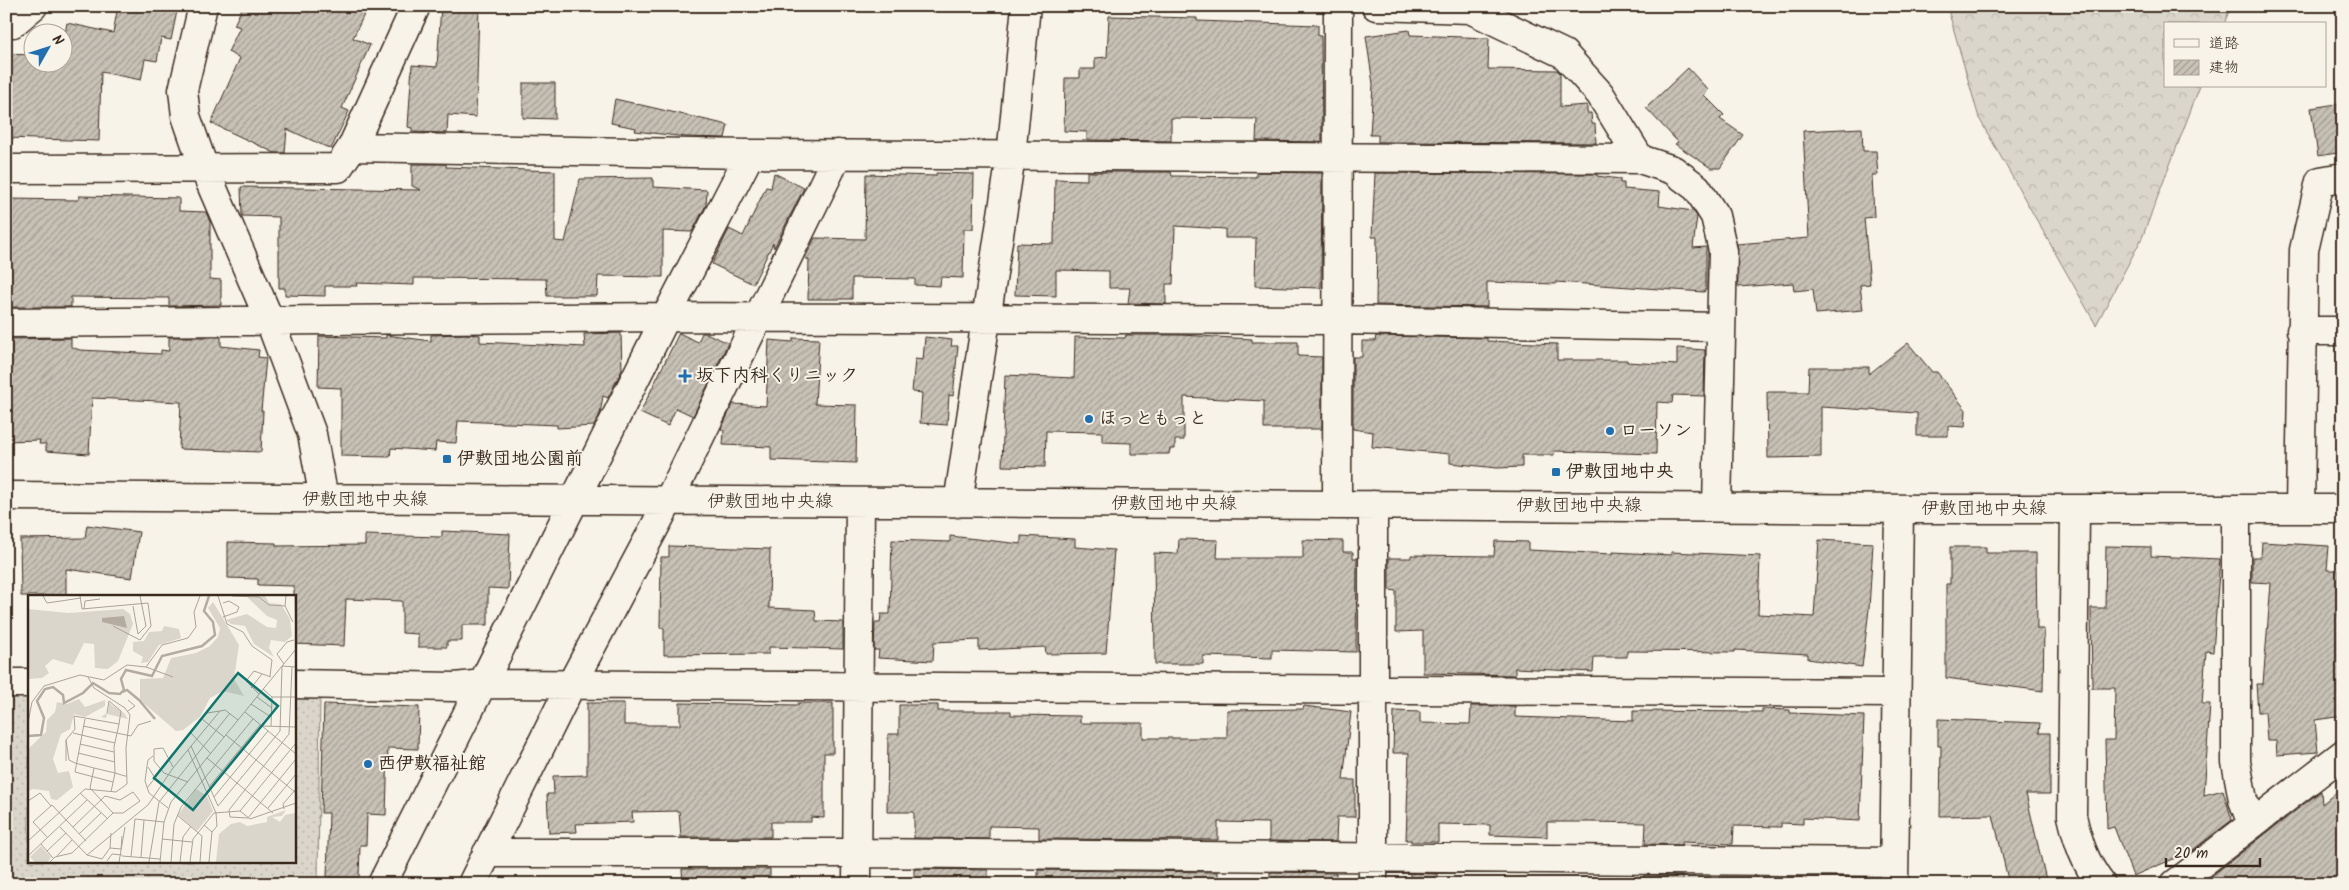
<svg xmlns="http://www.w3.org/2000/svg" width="2349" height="890" font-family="Kalam,'Klee One',sans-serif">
<defs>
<pattern id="grass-dots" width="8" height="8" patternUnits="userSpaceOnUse" patternTransform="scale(1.25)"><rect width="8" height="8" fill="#dbd6cb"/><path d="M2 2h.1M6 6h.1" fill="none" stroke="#bdb8ae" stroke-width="1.8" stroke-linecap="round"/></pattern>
<pattern id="forest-crowns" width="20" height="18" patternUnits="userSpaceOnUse" patternTransform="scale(1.25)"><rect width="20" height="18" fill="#dbd6cb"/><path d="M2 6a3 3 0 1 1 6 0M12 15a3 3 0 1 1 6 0" fill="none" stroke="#bdb8ae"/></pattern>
<pattern id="building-hatch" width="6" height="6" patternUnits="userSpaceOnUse" patternTransform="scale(1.25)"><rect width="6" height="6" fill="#c8c1b6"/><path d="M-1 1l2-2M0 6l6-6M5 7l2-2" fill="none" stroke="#a49d93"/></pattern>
</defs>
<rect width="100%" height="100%" fill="#f7f3e8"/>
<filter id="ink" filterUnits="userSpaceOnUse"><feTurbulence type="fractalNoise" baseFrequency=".02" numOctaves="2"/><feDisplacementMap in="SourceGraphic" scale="10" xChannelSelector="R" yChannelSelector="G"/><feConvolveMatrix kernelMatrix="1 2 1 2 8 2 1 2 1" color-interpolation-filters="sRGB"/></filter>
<g filter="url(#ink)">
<path fill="url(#grass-dots)" stroke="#8b8074" d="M6 693H29V861H294V695H320L318 884H6Z
M1806 871V884H1669L1670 872Z"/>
<path fill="url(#forest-crowns)" stroke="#8b8074" d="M1947 6H2231L2224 24H2165V86H2200L2142 238 2096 325 1979 118Z"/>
<path fill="url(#building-hatch)" stroke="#3b2a1e" d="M118 6H178L171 40 161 38 157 61 145 59 141 80 101 72 99 141 6 138V54L32 55V62H62V32L65 33 67 23 113 33Z
M243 6H368L353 38 370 45 342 108 349 111 331 149 287 129 285 153H275L211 123 240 58 228 52 240 27 234 25Z
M441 6H479L476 117 448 115 447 133 412 132V128L408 127 412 65 437 67Z
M1109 16 1197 18V21L1318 25V36H1321L1322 142 1256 141 1257 119 1171 118V141L1087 140V132L1064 131 1065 78H1080V69H1095V58L1107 57Z
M1409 30 1410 35 1489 38 1488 69 1557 70 1560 73V107L1587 105V113H1591L1592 124H1595L1596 143 1378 142V135H1370L1373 84 1366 36Z
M1688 68 1708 90 1704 95 1724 115 1720 119 1743 135 1720 168H1711L1675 144 1678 142 1646 108Z
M523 83H555V119L523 118Z
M615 99 728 125 725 138 686 137 635 131 636 128 611 123Z
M2343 103V152L2318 156 2311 108Z
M1862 128 1863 151H1876L1878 175H1872L1874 217 1864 218 1870 284 1860 285 1863 310 1816 314 1813 289 1794 291 1793 283 1738 287 1737 244 1809 238 1803 131Z
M412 164H446V167L555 171V241L565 242 580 179 653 178V187L707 190 706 205 692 232 663 231V277L598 276 597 296H547L546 279 414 278V285L356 283 357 286H325V296L285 295V288H279V217L242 216 241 187 421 190 412 186Z
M1087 172H1171L1172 176 1256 177V172L1322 173 1321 288 1255 286 1256 238H1225V229L1175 226 1173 284H1166V304L1128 303 1130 288H1109V271L1056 270V296L1015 295 1017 243 1054 244 1055 179 1087 180Z
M774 173 804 188 774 248 773 243 753 284 712 264 729 229 743 236 766 187 771 188Z
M936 173 974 174 973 229H964L963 278 941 277 940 286 915 285V279L852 278V299H808L809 260 805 258 815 238 865 239 866 174 936 176Z
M1375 173 1597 174V176L1620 179V183H1624V189L1660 192 1659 206 1693 211 1697 216 1693 248 1706 247V290L1704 292 1556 282V284L1487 282V307L1376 305 1377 237H1372Z
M79 196 179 198V211L206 212 210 222V279L221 280V305L169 306V298L71 297V307H6V199L79 200Z
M621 333 622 370 608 398 603 396 600 414 594 426 557 428V425L458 421 456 443 436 442 435 451 391 448 390 457 341 456V388L318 387 319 336 386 338V335L431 341V335L465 334 480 335V342L585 347 584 334Z
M679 333 698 342 702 333H706L728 343 693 416 676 408 668 426 640 413Z
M1126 335H1181L1252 339V342H1298V356L1322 357V429H1264V401L1184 397V440H1175V449H1170L1169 454H1131V443L1102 442V432L1046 431 1045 467 1002 466 1005 375 1074 378 1075 337 1125 338Z
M1376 336 1487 338V341L1557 344V360H1627V362L1677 365V348L1705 350 1704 396 1673 395 1672 403 1657 402 1656 454 1554 451V455H1522V467L1497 468 1450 463V454L1372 447 1373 432 1353 429V357H1362V341H1375Z
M169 337H221V346L259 350 258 357 266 358 261 411H263L261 452 179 449 181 402 92 398 89 454 46 451V444H39L40 440 6 441V339L71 338V347L80 350 161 354V350L169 351Z
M925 337 952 340 951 346H958L953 396 949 395 947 425 920 423 922 393 912 392 915 359 923 360Z
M793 338 819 339 815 404 857 405 856 463 771 460V447L723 445 724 431 721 429 733 404 766 406 769 340 793 342Z
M1908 343 1932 372H1937L1966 410 1965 427 1948 426V436H1917V413L1821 407V457L1768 458 1767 392H1808L1809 367H1869V374Z
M87 525 139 532 132 578 66 569V596H21L20 539 85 538Z
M442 531 510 534 508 589 488 588V625H462V641H447V647H418V634L402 633V601L346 599 344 646 294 644V586L258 585V579L228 578V542L276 543V546L365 545V535L442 537Z
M950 536 1021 544V536L1075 539V547L1114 550 1106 653 1046 654 1045 647 979 650V640L934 642 933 661 878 658 879 650H874L875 623H880L881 614H890L892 540 950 542Z
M1179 539 1218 540 1217 558H1303V540L1343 541V552H1353V558H1357L1356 652 1272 650V658L1203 656V664H1155L1154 553 1178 554Z
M1819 540 1873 543 1869 609 1862 667 1808 659V654L1735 650V652L1627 651V657H1594L1593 672 1515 668V675L1423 673V631L1396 632V591L1389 590V558H1411V555L1494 556 1495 541 1528 542V550L1613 554V552L1671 555V552L1760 556 1758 614 1814 617Z
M2262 542 2329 546 2327 570H2339L2338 616H2343V716L2315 720 2318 752 2277 755 2276 741H2267L2265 712H2258L2256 684H2263L2271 583 2252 582V557H2261Z
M669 546 770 549 769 608 815 610 816 621 843 622V649L769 647V654L664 655V628H660L661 557H669Z
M2106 546 2151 547V556L2220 559 2213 652 2206 651 2202 704H2210L2204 795 2223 790 2232 820 2190 852 2133 876 2114 827 2107 829 2105 740H2114L2115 688H2092L2091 608H2105Z
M1950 547H1986V553H2036L2037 629H2044L2043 691 1946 678V584H1950Z
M587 703H624V725H680V703L798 705V703H833V753H824V818L811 817V822H771V837H681L679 811 632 812 633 822 576 824 577 832 549 833 547 794H554L553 776 587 775Z
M324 704 419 707 418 749 388 748 386 815 367 814 366 845H360L359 878 327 877 329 813H321Z
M899 705H938V711H1011V715L1080 716V723H1143V738H1227V710L1303 709 1304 706 1351 712 1343 780H1355V817H1337L1336 842 1269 841V823L1218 822V840L1039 839V827L989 826V839L914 838V812H887L888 734H899Z
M1471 706H1515V717L1633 721V711L1762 712V709L1790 710V713L1864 716 1860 821 1803 818V824L1781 823V827L1734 826 1733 844 1682 842V845L1645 844 1646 823 1591 822H1547V837L1490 835V825L1438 824V842H1411V840H1406L1409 753H1393L1394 711 1420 712V723L1470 724Z
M1938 719 2040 723 2039 733H2050V794H2026L2047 884H2009L1993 815 1940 816 1941 746H1938Z
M2343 787V884H2201L2321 791 2322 804Z
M682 869H770V884H683Z
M914 869 988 870V884H914Z
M1038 870 1218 872V884H1038Z
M1270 872 1336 873V884H1270Z
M1410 873 1438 874V884H1410Z
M1644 875 1682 876V884H1644Z"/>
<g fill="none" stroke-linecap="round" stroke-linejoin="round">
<defs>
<path id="minor" d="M203 6 183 90 186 116 204 168 270 321 312 434 324 499
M1376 6 1470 9 1564 54 1600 94 1640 159
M6 23H13L33 6
M352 147 416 6
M6 169 338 168 352 147 750 154 1640 159 1673 170 1697 188 1715 216 1723 251 1717 507
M6 323 666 317 1339 320 1721 327
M2301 331H2343
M6 496 1932 509H2343
M958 503 1011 156 1026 6
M1337 505 1338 6
M1373 505V884
M2075 509 2072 816C2078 842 2085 863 2101 884
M2236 509V762L2243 800 2252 824
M2300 509 2304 250 2320 181 2343 177
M6 683H29
M294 684 455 687 483 684 1895 693
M487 853H858L1894 862
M382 884 666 317 750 154
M472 884 571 685 668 502 838 154
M857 884 860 502
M1894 884 1899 509
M2175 884 2343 754"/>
</defs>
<use href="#minor" stroke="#3b2a1e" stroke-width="31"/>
<use href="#minor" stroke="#f7f3e8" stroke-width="28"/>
</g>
</g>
<g fill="#1f6fb2" stroke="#f7f3e8" stroke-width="2">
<path d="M682.5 368.5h5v5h5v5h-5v5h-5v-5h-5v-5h5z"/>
<circle cx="1089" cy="419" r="5"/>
<circle cx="1610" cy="431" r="5"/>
<rect x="442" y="454" width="10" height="10" rx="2.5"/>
<rect x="1551" y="467" width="10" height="10" rx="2.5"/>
<circle cx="368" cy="764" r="5"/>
</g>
<g text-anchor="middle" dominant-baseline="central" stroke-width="4" stroke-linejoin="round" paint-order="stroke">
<g font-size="18" font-weight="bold" fill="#3b2a1e" stroke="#f7f3e8" text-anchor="start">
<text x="696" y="376">坂下内科くりニック</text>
<text x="1099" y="419">ほっともっと</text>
<text x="1620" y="431">ローソン</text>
<text x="457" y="459">伊敷団地公園前</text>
<text x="1566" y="472">伊敷団地中央</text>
<text x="378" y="764">西伊敷福祉館</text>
</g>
<g font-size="18" fill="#3b2a1e" stroke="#f7f3e8">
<text x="365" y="500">伊敷団地中央線</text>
<text x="770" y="502">伊敷団地中央線</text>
<text x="1174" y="504">伊敷団地中央線</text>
<text x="1579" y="506">伊敷団地中央線</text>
<text x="1984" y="509">伊敷団地中央線</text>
</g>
</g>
<g transform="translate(28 595)">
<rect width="268" height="268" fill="#f7f3e8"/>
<path d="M81 108 96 118 100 124 79 119 78 123 73 122 80 117ZM168 194 179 201 185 216 169 236 150 220ZM13 251 23 262 20 267H7L2 262Z" fill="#dbd6cb"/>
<path d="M218 1H237L241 8 253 9 262 24 264 41 257 47 243 45 241 53 246 62 226 49 217 31 203 29 198 25 219 19 239 32 248 33 249 25 239 21ZM185 7 211 50 206 84 216 101 195 96 182 103 172 122 155 135 148 136 112 105V84L135 83 143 63 168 58 182 51 190 42 192 33 180 13ZM0 14 40 18 95 14 102 19 105 29 90 66 80 74 67 73 66 49 56 48 45 70 25 64 17 71 21 78 14 83 0 84ZM136 31 151 34 153 43 131 50 120 67 113 68 115 62 105 56V47L116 46 121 37 134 36ZM51 104 57 112 77 105V111L57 122 46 119 42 134 33 139 25 164 30 178 41 176 45 192 29 205 23 204 21 196 5 194 0 196V154L18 137 19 125 27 117 29 107 39 109ZM258 215 254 221 244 222 252 227 257 220 267 218V267H188L191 239 203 229 212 227 219 231 239 227V222Z" fill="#dbd6cb"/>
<path d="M96 21 99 33 74 27V23Z" fill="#b4aca0"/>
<path fill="none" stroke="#b4aca0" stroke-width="2.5" d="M95 97 99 95 111 105 127 124M0 141 13 140 16 123 9 106 17 94 25 92 35 100 36 108 55 98 65 88 81 98 92 99 96 95 93 84 98 75 124 81 134 61 174 51 187 40 185 27 176 16 181 1"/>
<path fill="none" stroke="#aca397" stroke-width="1" d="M15 1 19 8 53 3M52 1 54 14 120 8 123 31 112 45 85 31M190 1 199 29 215 37 224 51 244 65 242 81M204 1 231 2 241 10 257 11M258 1 257 11 265 27M267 1 268 45M195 8 201 6 211 12 209 17 195 22M105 11 110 39 118 31 112 1M56 14 57 6 72 4M256 69 249 59 259 47 266 45M118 72 145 82M223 93 234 79M235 94 244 102H268M231 99 218 86 226 76 243 82M229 102 244 113M100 105 107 111 100 116M223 109 243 122M217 117 268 159M79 118 81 106 93 116 91 129M57 124 47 177 85 187M174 124 196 142M0 128 4 107 16 91 52 80 76 85 99 70 118 72 134 50 160 43 168 32 166 17 172 1M55 131 103 141 110 130 123 126M234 131 268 132M243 131 244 102M45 138 87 148M198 140 268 198M38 145V166M52 149 86 157M163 151 190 211M160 155 188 218 189 231 184 237M50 158 87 167M183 159 162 137 179 118 192 116M125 161 120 165 119 171 117 186 121 198 140 213M179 163 245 218M145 172 135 153 126 154V166L136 178 160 187M66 173 62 193 85 218M181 192 232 130M119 193 127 183 120 172M83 197 87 178 86 152 91 129 46 121 47 134 38 145 41 165 47 168 66 173 87 178 97 181H99M52 198 80 224M186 202 240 136M0 206 12 198 23 211M190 211 252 136 254 71 268 72M240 213 268 179M256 214 255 209 268 194M212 216 268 148M149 220 174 241 172 267M220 223 202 222 201 215 261 139 264 72M220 223 268 164M107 224 136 227M176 230 184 237 181 267M32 232 59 260 74 264 82 253 83 238M45 232 77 201 92 205 105 197 112 206 95 218H85M51 239 73 218M20 243 5 227 24 210 58 246M134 244 164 247M0 246 57 194 88 197 99 189 98 153 102 120 97 113 66 93 60 82M13 249 25 263M82 253 93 254 94 241M19 256 38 238M59 260 120 210 145 173 192 116 197 115 210 125M0 261 59 205M29 261 44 245M94 261 132 264M103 262 107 224M113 262 116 225M79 266 84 259 94 260M22 267 27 262 44 258 85 218M91 267 97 232M121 267 131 207 202 118M132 267 136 227 143 207 268 54M143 267 146 229 153 212 225 124M152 267 155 242 163 231M162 267 165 244 186 218 212 216 222 224 268 208"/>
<path fill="#0f766e" fill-opacity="0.15" stroke="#0f766e" stroke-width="2.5" d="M210 78 250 111 165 215 126 183Z"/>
<rect width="268" height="268" fill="none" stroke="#3b2a1e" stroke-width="2.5"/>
</g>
<rect width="2349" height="890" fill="none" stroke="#f7f3e8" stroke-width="25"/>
<rect x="12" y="12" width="2324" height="865" fill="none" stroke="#3b2a1e" stroke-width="2" filter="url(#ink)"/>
<rect x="2164" y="22" width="162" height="65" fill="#f7f3e8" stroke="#aca397"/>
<rect x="2174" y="39" width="25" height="8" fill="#f7f3e8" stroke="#aca397"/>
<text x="2209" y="48" font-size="15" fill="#3b2a1e">道路</text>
<rect x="2174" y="60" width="25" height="15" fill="url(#building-hatch)" stroke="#aca397"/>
<text x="2209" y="72" font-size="15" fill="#3b2a1e">建物</text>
<g transform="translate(48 48) rotate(51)"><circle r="24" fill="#f7f3e8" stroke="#aca397"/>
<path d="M0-4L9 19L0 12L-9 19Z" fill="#1f6fb2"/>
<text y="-8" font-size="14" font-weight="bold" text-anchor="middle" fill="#3b2a1e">N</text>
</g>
<path d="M2166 858v8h94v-8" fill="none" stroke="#3b2a1e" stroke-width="2.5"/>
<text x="2174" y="858" font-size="15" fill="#3b2a1e" stroke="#f7f3e8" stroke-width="4" paint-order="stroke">20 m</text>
</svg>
